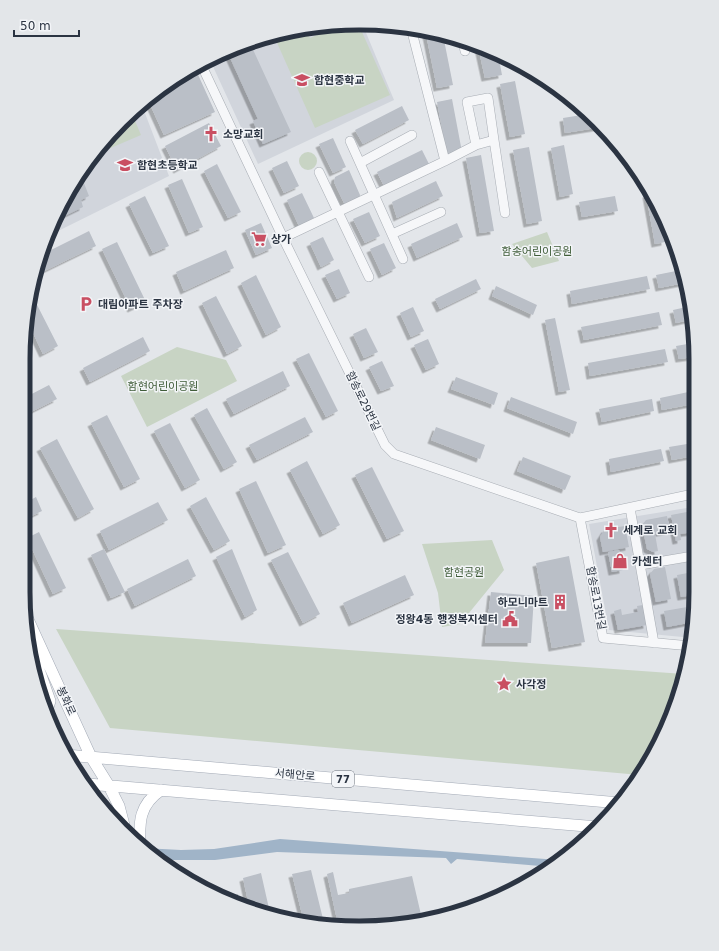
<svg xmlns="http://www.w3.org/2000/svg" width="719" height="951" font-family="'DejaVu Sans','Noto Sans KR',sans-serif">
<defs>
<filter id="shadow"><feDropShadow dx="-3.5" dy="3.5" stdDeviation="0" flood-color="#0004"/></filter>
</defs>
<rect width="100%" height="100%" fill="#e3e6ea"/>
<path fill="#d1d5dc" d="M362 23 394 100 258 164 210 60 231 49 294 30Z
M143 108 169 176 48 236 58 210 92 155Z
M693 507V638L609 630 589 524Z"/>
<path fill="#c8d4c4" d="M358 23 390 95 315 128 274 36 294 30 305 28 310 38 340 25Z
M133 116 141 135 92 156V155Z
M299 161a9 9 0 1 1 18 0a9 9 0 1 1-18 0Z
M547 232 559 261 532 268 512 244Z
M177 347 226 360 237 381 147 427 121 376Z
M492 540 504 570 460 624 442 627 438 593 422 544Z
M56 629 684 674C676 710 661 746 640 775L110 728Z"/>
<path fill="#a0b4c8" d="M280 839 559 860 552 867 457 859 451 864 446 858 277 852 215 860H161L143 848 181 850 214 849Z"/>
<path fill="#babfc7" filter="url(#shadow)" d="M425 29 443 35 453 85 437 88Z
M250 43 291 132 263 144 253 121 258 119 227 51Z
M478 46 498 54 502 75 485 78Z
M195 68 215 112 164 135 149 102 172 80Z
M515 81 525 134 510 137 500 84Z
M452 99 462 152 447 155 437 102Z
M402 106 409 120 363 144 355 130Z
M588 114 602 127 565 133 563 118Z
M209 123 221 146 177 170 165 146Z
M333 138 346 167 333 173 319 144Z
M564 145 573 194 560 197 551 148Z
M529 147 542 221 527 224 513 150Z
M422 150 429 164 384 186 377 172Z
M481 155 494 231 480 233 466 158Z
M287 161 299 186 284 193 272 168Z
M217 164 241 212 228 218 204 171Z
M349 170 360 195 359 201 346 207 334 182 335 177Z
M82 178 89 196 81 200 83 207 54 221 58 210 77 180Z
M182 179 203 227 189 233 168 185Z
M436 181 443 196 397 218 392 202Z
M302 193 314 218 299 226 287 200Z
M646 194H651L660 211 665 242 655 244Z
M145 196 169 246 153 253 129 204Z
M615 196 618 211 582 217 579 202Z
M369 212 380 236 365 243 353 219Z
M261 223 272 248 256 255 245 230Z
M457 223 463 237 417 258 411 244Z
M89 231 96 246 36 275 35 272 41 255Z
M323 237 334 260 321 267 310 243Z
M117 242 146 302 131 309 102 249Z
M384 243 396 268 382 275 370 249Z
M226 250 234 268 184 291 176 272Z
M339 269 350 293 337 299 325 275Z
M681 270 684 283 659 288 656 275Z
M256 275 281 327 266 335 241 283Z
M647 276 650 289 572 304 570 291Z
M476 279 481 289 440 309 435 299Z
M496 286 537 305 533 315 492 296Z
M31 293 58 346 43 354 27 320Z
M216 296 242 346 227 354 202 303Z
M691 306 693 319 676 323 673 310Z
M413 307 424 331 411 337 400 313Z
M659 312 662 325 584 340 581 327Z
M555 318 570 390 559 392 545 320Z
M366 328 378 352 364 358 353 334Z
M143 337 150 351 90 382 83 368Z
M428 339 439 364 426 370 414 345Z
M693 343V357L679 359 676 346Z
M665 349 668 362 590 376 588 363Z
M309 353 338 411 326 417 296 359Z
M382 361 394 386 381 391 369 367Z
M283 371 290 386 234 414 226 399Z
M456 377 498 393 494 405 451 389Z
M49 385 57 399 23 416 24 398Z
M693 391V404L662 410 660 398Z
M511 397 577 422 573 434 507 408Z
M652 399 654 411 602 422 599 409Z
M207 408 237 462 224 469 194 415Z
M107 415 140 479 124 487 91 423Z
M305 417 313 432 257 460 249 445Z
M170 423 200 480 185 488 154 431Z
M436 427 485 445 480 459 431 440Z
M57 439 94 509 78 518 40 448Z
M693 443V456L672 460 669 447Z
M661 449 664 461 611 472 609 459Z
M523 457 571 476 565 490 517 471Z
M307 461 340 525 323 534 290 470Z
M372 467 404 531 387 539 355 475Z
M256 481 286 545 268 553 239 489Z
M36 497 42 511 23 520V504Z
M206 497 230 541 214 550 190 506Z
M158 502 168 520 109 550 100 531Z
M692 511 693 532 680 534 681 540 676 541 671 515Z
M667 516 670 531 655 534 658 551 653 552 647 549 642 525 646 520Z
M625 526 629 547 603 552 600 537 605 529Z
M39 532 66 588 53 594 27 538Z
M104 549 125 592 111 598 91 555Z
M232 549 257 610 245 617 216 557Z
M619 550 623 570 612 572 608 552Z
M288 552 320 614 303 623 271 560Z
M569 556 585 642 552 648 536 563Z
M188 559 196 576 135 606 127 589Z
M665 567 671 599 656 602 650 574 654 569Z
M693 572V595L681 597 677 575Z
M405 575 414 595 352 623 343 603Z
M491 592 534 596 531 643H485Z
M643 605 647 625 618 630 614 611 621 609 622 615 638 612 637 606Z
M693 606V622L667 627 664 611Z
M311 870 324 923 304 922 292 874Z
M333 872 338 895 349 893V889L412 876 422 919 381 927 338 924 327 874Z
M261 873 270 913 249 906 243 878Z
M238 894 240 903 223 897Z"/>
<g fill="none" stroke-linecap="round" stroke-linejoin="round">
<defs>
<path id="minor" d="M463 41 465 51
M201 64 286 244 385 445 394 454 580 518 693 494
M494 140 505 213
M350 141 403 259
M445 161 476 145 467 102 488 98 494 140 476 145
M360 163 412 135
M319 172 369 277
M392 234 441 212
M283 238 445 161 411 28
M630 508 654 643
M580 518 603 638 691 646
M640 565 693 556"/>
<path id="major" d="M26 615 91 757 109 786 119 806 125 829
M29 641 50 701 47 710
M66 755 620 803
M88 784 598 827
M140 846C139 822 139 805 161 790"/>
</defs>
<use href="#minor" stroke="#a8adb4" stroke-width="10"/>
<use href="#major" stroke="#a3aab6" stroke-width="12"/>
<use href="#minor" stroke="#f6f7f9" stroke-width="9"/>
<use href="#major" stroke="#fff" stroke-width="11"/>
</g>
<defs>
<symbol id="school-bare" viewBox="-9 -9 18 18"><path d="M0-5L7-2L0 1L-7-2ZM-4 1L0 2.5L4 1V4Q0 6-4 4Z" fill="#c94f62" stroke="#f3f5f8" stroke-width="2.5" paint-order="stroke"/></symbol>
<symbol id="church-bare" viewBox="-9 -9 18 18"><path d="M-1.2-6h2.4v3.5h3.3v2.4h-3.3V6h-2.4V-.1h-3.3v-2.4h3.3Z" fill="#c94f62" stroke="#f3f5f8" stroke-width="2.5" paint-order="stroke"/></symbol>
<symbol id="supermarket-bare" viewBox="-9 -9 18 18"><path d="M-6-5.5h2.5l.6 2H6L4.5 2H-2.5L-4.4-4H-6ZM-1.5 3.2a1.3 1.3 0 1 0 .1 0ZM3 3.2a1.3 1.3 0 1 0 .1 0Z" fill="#c94f62" stroke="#f3f5f8" stroke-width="2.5" paint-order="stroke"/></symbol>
<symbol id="parking-bare" viewBox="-9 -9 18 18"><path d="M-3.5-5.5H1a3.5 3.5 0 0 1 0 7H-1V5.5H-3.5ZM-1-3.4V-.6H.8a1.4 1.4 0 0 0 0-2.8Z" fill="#c94f62" stroke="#f3f5f8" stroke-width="2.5" paint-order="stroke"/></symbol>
<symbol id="shop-bare" viewBox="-9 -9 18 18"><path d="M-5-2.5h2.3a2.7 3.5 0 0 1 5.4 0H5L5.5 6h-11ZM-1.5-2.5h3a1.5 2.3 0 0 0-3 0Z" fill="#c94f62" stroke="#f3f5f8" stroke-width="2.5" paint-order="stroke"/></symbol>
<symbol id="building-bare" viewBox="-9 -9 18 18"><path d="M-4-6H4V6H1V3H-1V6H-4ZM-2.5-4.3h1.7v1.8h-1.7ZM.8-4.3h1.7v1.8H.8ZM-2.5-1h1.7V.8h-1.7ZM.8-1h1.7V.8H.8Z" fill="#c94f62" stroke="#f3f5f8" stroke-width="2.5" paint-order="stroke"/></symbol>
<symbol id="civic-bare" viewBox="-9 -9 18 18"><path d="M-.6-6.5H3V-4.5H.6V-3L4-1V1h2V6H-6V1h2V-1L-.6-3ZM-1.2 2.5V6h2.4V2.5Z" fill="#c94f62" stroke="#f3f5f8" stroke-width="2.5" paint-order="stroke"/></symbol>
<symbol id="sight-bare" viewBox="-9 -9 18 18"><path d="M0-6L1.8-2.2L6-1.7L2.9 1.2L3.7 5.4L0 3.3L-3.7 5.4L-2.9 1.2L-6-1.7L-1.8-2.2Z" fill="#c94f62" stroke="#f3f5f8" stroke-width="2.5" paint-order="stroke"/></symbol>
</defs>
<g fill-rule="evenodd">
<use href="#school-bare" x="291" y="69" width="22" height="22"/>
<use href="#church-bare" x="200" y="123" width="22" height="22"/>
<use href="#school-bare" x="114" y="154" width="22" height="22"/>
<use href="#supermarket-bare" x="248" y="228" width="22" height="22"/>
<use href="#parking-bare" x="75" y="293" width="22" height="22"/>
<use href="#church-bare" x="600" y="519" width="22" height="22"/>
<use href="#shop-bare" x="609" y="550" width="22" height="22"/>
<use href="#building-bare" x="549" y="591" width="22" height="22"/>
<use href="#civic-bare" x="499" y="608" width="22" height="22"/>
<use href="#sight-bare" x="493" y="673" width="22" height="22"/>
</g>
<g text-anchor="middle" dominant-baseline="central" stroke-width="3" stroke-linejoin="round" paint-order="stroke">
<rect fill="#f3f5f8" stroke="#676e79" stroke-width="1" x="332" y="771" width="22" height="16" rx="3"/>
<g font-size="10" font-weight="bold" fill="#2b3442">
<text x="343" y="779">77</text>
</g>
<g font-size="11" font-weight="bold" fill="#2b3442" stroke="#f3f5f8" text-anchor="start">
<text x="314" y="80">함현중학교</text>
<text x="223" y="134">소망교회</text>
<text x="137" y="165">함현초등학교</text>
<text x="271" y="239">상가</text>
<text x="98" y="304">대림아파트 주차장</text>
<text x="623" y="530">세계로 교회</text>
<text x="632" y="561">카센터</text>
<text x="548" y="602" text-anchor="end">하모니마트</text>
<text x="498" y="619" text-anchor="end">정왕4동 행정복지센터</text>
<text x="516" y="684">사각정</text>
</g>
<g font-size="11" fill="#405d39" stroke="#f3f5f8">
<text x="537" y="251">함송어린이공원</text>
<text x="163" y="386">함현어린이공원</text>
<text x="464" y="572">함현공원</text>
</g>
<g font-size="11" fill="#2b3442" stroke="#f3f5f8">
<text transform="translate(363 401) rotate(64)">함송로29번길</text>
<text transform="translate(596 598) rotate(79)">함송로13번길</text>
<text transform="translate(66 701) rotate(65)">봉화로</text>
<text transform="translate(295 775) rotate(5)">서해안로</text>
</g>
</g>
<path d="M0 0H719V951H0ZM359 30H360A329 329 0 0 1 689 359V592A329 329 0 0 1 360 921H359A329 329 0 0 1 30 592V359A329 329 0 0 1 359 30Z" fill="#e3e6e9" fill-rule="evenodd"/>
<path fill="none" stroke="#2b3442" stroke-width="5" d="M359 30H360A329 329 0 0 1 689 359V592A329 329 0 0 1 360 921H359A329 329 0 0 1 30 592V359A329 329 0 0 1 359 30Z"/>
<path d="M14 30v6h65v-6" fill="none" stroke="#2b3442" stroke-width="2"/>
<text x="20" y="30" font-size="12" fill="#2b3442" stroke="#f3f5f8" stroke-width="3" paint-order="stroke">50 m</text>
</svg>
